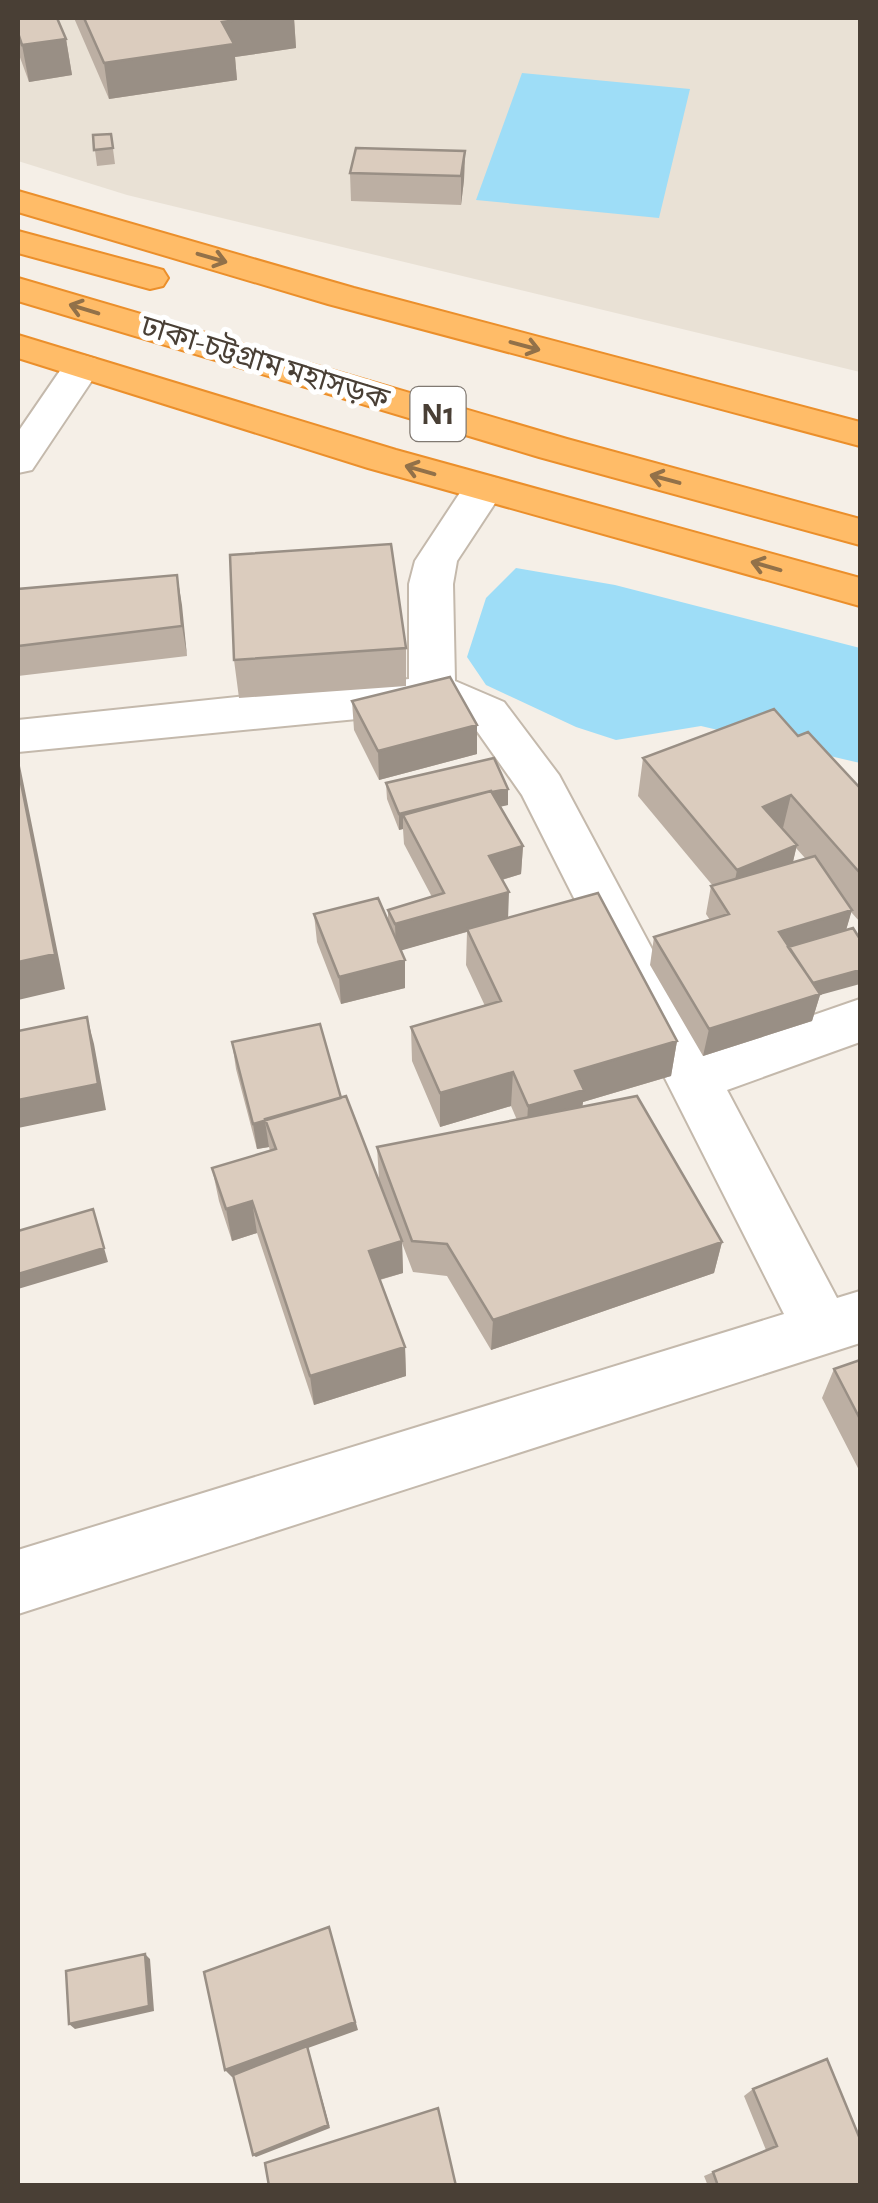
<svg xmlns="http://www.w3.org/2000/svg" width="878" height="2203" font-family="'Alegreya Sans','Noto Sans Bengali',sans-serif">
<rect width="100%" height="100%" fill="#f5efe7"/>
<path fill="#e9e1d5" d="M18 18H860V372L127 195 18 161Z"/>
<path fill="#9eddf7" d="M522 73 690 89 659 218 476 200Z
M516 568 615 585 860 648V763L701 726 616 740 576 727 486 685 467 657 486 598Z"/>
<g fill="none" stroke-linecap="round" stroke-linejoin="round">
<defs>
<path id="minor" d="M82 355 96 359 101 367 32 470 18 473V432L68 359Z
M484 475 499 479 505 488 457 561 453 584 455 681 504 702 559 775 707 1052 860 999V1042L727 1090 837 1298 860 1291V1343L18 1614V1550L784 1314 522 795 472 724 428 705 388 716 18 752V720L409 679V584L415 561 469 479Z"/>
<path id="highway" d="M18 191 354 288 860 422V446L328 304 18 212Z
M18 231 163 270 168 278 163 286 150 289 18 253Z
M18 278 567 439 860 519V545L539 457 18 301Z
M18 335 396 450 860 578V606L368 468 18 358Z"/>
</defs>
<use href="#minor" stroke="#c4b9ac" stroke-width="4"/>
<use href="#highway" stroke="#eb8f2b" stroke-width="4"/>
<use href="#minor" fill="#fff" fill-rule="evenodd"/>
<use href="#highway" fill="#ffbc68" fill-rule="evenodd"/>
</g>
<path fill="#bcafa3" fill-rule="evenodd" d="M18 18 66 39 72 75 29 82 18 52Z
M74 18H294L296 48 235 57 237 80 109 99Z
M111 134 115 164 97 166 93 135Z
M465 151 464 180 461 205 351 201 350 173Z
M177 575 187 656 18 676V589Z
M406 648V686L239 698 234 660Z
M352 701 477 725V754L379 780 354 730Z
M798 736 860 788V922L851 912 846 930 820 995 812 1021 703 1056 650 965 654 937 710 920 706 914 711 886H713L638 796 643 758ZM796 848 805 858 793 862Z
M386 783 508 805 500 806 523 846 521 874 502 880 508 918 677 1041 671 1076 583 1102 582 1107 722 1242 714 1273 491 1350 447 1276 413 1272 402 1243 403 1273 380 1280 405 1347 406 1376 314 1405 257 1233 232 1241 219 1201 212 1168 270 1151 269 1147 257 1149 236 1069 232 1042 341 1098 379 1180 377 1147 517 1120 511 1106 440 1127 412 1061 411 1027 485 1006 466 965 467 932 401 950 405 960V988L341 1004 317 942 314 914 388 921V910L432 897 404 844 403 829 399 830 387 799Z
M860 1360V1472L822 1398 834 1369Z
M753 2089 860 2186H708L704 2176 766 2150 744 2096Z"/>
<path fill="#998f85" d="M252 18H294L296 48 235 57 237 80 109 99 104 63 222 22Z
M66 39 72 75 29 82 22 45Z
M465 151 464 180 461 205V176Z
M177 575 182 605 187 656 182 626Z
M477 725V754L379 780 378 751Z
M18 756 65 989 18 1000Z
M508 789V805L410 828 403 815V829L399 830V814Z
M791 795 782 832 763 807Z
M797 845 788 882 730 906 737 870Z
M523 846 521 874 488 884 489 856Z
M509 892 508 920 396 952 395 924Z
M852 910 844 937 789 955 779 932Z
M405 960V988L341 1004 339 977Z
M860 970V984L820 995 812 1021 703 1056 709 1029 808 985Z
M87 1017 94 1044 106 1110 18 1128V1100Z
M677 1041 671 1076 583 1102 580 1124 526 1140 528 1106 575 1071Z
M513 1072 511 1106 440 1127V1093Z
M265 1121 269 1147 257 1149 253 1124Z
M252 1201 257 1233 232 1241 226 1209Z
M93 1209 108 1262 18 1289V1274Z
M402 1241 403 1273 371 1282 369 1251Z
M722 1242 714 1273 491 1350 493 1320Z
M405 1347 406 1376 314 1405 310 1376Z
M329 1927 358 2030 308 2048 330 2128 256 2157 253 2155 308 2049 232 2077 225 2070Z
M145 1954 150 1959 154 2011 75 2029 69 2024Z"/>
<path fill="#dbccbe" stroke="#998f85" stroke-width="2.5" d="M18 18H57L66 39 22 45 18 33Z
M84 18H252L222 22 234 44 104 63Z
M111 134 113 148 94 150 93 135Z
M356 148 465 151 461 176 350 173Z
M391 544 406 648 234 660 230 555Z
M177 575 182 626 18 646V589Z
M450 677 477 725 378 751 352 701Z
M774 709 798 736 808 732 860 788V873L791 795 763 807 797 845 737 870 643 758Z
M494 758 508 789 492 792 491 791 399 814 386 783Z
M18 768 55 954 18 962Z
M491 791 523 846 489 856 509 892 395 924 388 910 444 893 403 815Z
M815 856 852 910 779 932 820 994 709 1029 654 937 729 914 711 886Z
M598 893 677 1041 575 1071 584 1090 528 1106 513 1072 440 1093 411 1027 501 1001 467 929Z
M378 898 405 960 339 977 314 914Z
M853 928 860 939V970L813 983 788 947Z
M87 1017 98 1084 18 1100V1031Z
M320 1024 341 1098 253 1124 232 1042Z
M346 1096 402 1241 369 1251 405 1347 310 1376 252 1201 226 1209 212 1168 276 1149 265 1119Z
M637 1096 722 1242 493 1320 447 1244 412 1241 377 1147Z
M93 1209 104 1248 18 1274V1231Z
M860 1360V1419L834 1369Z
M329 1927 355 2022 225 2070 204 1972Z
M145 1954 149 2006 69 2024 66 1971Z
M307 2046 328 2125 253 2155 233 2075Z
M827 2059 860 2139V2186H718L713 2172 777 2146 753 2089Z
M438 2108 456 2186H269L265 2163Z"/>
<defs><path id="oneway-shaft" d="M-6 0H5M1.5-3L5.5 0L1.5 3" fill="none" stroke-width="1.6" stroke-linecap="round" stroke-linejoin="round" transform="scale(2.5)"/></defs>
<g stroke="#927149">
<use href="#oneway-shaft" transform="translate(212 258) rotate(16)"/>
<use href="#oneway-shaft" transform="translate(84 309) rotate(-163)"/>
<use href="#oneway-shaft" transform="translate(525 346) rotate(15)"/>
<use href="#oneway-shaft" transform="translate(420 470) rotate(-164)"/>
<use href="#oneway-shaft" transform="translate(665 479) rotate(-165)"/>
<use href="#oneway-shaft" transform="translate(766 566) rotate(-164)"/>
</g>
<g text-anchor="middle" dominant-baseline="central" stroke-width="10" stroke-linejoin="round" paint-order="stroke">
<g font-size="30" fill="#493f35" stroke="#fff">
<text transform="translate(265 363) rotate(17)">ঢাকা-চট্টগ্রাম মহাসড়ক</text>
</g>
<rect fill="#fff" stroke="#807972" stroke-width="2.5" x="410.5" y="387" width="55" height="54" rx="8"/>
<g font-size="32" font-weight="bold" fill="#493f35">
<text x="438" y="414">N1</text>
</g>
</g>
<rect width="878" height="2203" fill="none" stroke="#493f35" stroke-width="40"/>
</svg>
